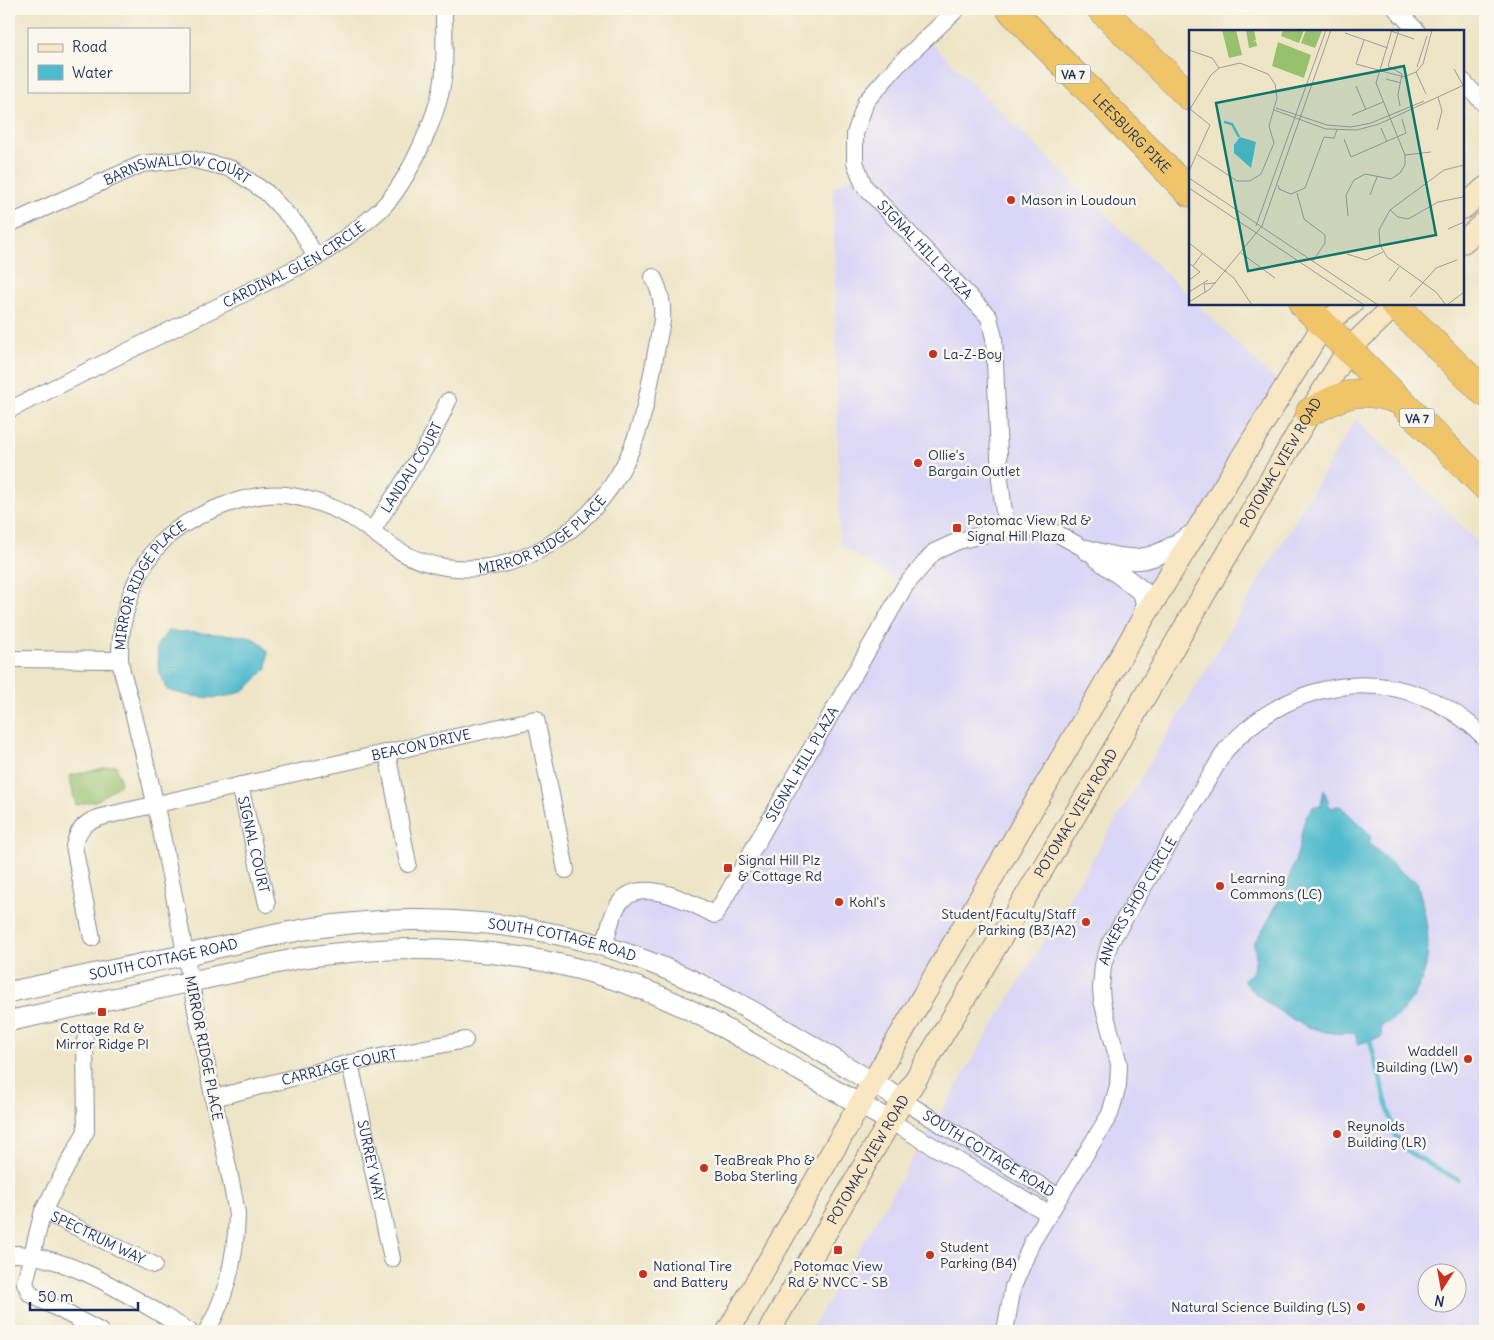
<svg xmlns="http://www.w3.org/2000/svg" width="1494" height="1340" font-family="Delius,sans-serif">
<rect width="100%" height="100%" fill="#fbf7ec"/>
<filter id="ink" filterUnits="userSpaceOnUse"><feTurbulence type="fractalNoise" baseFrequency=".02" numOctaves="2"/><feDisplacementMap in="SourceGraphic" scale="10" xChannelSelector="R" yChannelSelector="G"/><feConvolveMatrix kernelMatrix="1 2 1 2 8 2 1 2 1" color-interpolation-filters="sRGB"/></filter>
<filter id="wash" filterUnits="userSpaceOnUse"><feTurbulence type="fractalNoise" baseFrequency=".0096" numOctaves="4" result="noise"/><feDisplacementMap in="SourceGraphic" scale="20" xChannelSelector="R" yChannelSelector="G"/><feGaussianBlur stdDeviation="1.12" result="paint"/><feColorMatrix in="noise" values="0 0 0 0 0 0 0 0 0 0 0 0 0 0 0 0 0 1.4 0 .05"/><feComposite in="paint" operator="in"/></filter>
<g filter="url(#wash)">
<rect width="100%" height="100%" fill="#eee5c7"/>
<path fill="#dad6f7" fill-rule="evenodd" d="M927 39 1190 297V304H1197L1284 389 872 1082 817 1049 604 947 610 928 636 893 715 915 905 586 840 544 833 187 859 175V119Z
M1356 419 1485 550V1331H810ZM1426 1272H1456V1302H1426Z"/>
<path fill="#98c16e" stroke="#5a7866" d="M116 765 121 784 98 800 76 805 69 776Z"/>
<path fill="#51bbce" stroke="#367596" d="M168 631 247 636 260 642 268 652 267 668C260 674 252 685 244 690 219 703 192 697 167 690L159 672 157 645Z
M1324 789 1330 808 1340 806 1371 835 1369 843 1403 874 1417 882C1428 922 1437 963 1411 1000 1403 1012 1394 1021 1380 1026L1382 1037 1358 1044 1355 1033C1341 1034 1326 1033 1313 1029 1292 1021 1256 998 1243 980L1252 973 1256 958 1254 943C1273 916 1288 884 1298 852 1303 833 1300 822 1314 806H1321Z"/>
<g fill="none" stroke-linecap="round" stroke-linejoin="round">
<path stroke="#51bbce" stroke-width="4.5" d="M1370 1041 1395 1134 1405 1150 1458 1180"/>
</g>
</g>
<g filter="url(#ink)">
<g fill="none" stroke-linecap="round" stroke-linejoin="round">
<defs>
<g id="minor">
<path id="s1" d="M957 9 897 66 866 101 855 134V162L864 186 989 317 994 338 1000 479 1006 529"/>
<path d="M1396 9 1417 31"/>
<path d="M1463 81 1485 105"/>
<path id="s2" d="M9 224 142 164 191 159 232 169 267 193 300 228 316 258"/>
<path id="s3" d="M9 410 316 258C339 243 360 228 380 210 408 183 442 109 444 70 445 50 444 29 444 9"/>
<path id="s4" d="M372 531 429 442 448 401"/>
<path d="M9 659 120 660"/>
<path d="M387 752 408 864"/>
<path id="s5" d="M240 785 267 904"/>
<path id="s6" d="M92 938 74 846C80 818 98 818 122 812L536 719 566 870"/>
<path id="s7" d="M604 947C608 934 610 918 617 907 636 872 692 903 715 915L905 586 934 552 958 541 1006 529H1042L1058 534 1087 550"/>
<path d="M85 1040 86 1131 43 1211 25 1283 30 1294 100 1331"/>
<path id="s8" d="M350 1063 392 1259"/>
<path id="s9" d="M214 1098 350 1063 465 1040"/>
<path id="s10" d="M902 1100 1059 1197"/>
<path d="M890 1121 1049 1214"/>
<path id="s11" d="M43 1211 154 1265"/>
<path d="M9 1254C68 1252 139 1302 189 1331"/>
<path id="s12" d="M207 1331C228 1294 236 1256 237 1214 229 1166 217 1119 208 1071 190 983 175 895 156 807 148 771 139 735 130 700 127 687 121 672 120 659 119 618 135 568 165 539 192 514 249 491 286 495 308 498 331 506 351 517 375 531 394 552 421 561 503 589 589 536 626 461 647 418 652 368 662 321 663 304 661 292 653 277"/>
<path id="s13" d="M1005 1331 1013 1287 1032 1242 1110 1114 1118 1086 1119 1064 1102 1001 1101 989 1103 965 1110 943 1225 751C1294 671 1409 661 1485 738"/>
</g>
<g id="tertiary">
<path d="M1087 550C1137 565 1150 563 1193 534"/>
<path d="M1097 557 1143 592 1146 603 1142 620"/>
<path id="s14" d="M9 992C67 980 126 967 185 955 228 946 271 934 314 928 422 911 547 921 649 962 739 997 820 1052 902 1100"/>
<path d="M9 1021 300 958C421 940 543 948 657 995 694 1010 729 1031 765 1051 806 1074 848 1098 890 1121"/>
</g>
<g id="secondary">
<path d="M1463 208 1485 188"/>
<path d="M1463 242 1485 222"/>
<path d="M728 1331 1142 620 1324 324 1351 304"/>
<path id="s15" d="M769 1331 876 1145 1102 770 1310 412 1348 350 1396 304"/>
</g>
<g id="trunk">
<path id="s16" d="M1010 9 1190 193"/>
<path d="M1101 9 1190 97"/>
<path d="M1303 304 1485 486"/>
<path d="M1394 304 1485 393"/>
<path d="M1310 412C1345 394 1359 386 1398 400"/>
</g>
</defs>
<use href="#minor" stroke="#848a92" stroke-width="18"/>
<use href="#tertiary" stroke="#848a92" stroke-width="22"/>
<use href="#secondary" stroke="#848a92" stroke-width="24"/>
<use href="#trunk" stroke="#848a92" stroke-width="29"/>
<use href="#minor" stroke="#fff" stroke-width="16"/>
<use href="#tertiary" stroke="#fff" stroke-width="20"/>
<use href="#secondary" stroke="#f9e7c3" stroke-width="22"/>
<use href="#trunk" stroke="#f0c469" stroke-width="28"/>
</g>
</g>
<g fill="#c8321e" stroke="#fbf7ec" stroke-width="2">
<circle cx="1011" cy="200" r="5"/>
<circle cx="933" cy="354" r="5"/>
<circle cx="918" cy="463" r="5"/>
<rect x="952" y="523" width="10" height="10" rx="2.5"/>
<rect x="723" y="863" width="10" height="10" rx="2.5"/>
<circle cx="1220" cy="886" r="5"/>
<circle cx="839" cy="902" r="5"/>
<circle cx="1086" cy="922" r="5"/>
<rect x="97" y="1007" width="10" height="10" rx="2.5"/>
<circle cx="1468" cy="1059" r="5"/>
<circle cx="1337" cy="1134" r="5"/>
<circle cx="704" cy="1168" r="5"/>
<rect x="833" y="1245" width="10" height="10" rx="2.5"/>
<circle cx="930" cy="1255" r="5"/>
<circle cx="643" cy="1274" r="5"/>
<circle cx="1361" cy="1307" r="5"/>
</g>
<g text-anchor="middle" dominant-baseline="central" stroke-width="5" stroke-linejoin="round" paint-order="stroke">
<g fill="#fbf7ec" stroke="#5e6b89" stroke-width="1">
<rect x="1055.5" y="64.5" width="35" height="19" rx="4"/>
<rect x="1399.5" y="408.5" width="35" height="19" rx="4"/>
</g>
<g font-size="12" font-weight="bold" fill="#1b2f5e">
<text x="1073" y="74">VA 7</text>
<text x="1417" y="418">VA 7</text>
</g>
<g font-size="14" fill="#1b2f5e" stroke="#fbf7ec">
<text stroke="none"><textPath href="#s16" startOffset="174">LEESBURG PIKE</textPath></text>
<text stroke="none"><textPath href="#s2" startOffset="181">BARNSWALLOW COURT</textPath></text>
<text stroke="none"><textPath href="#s1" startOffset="306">SIGNAL HILL PLAZA</textPath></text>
<text stroke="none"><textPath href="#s3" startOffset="320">CARDINAL GLEN CIRCLE</textPath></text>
<text stroke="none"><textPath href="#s15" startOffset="1008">POTOMAC VIEW ROAD</textPath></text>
<text stroke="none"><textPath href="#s4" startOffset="75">LANDAU COURT</textPath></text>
<text stroke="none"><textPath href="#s12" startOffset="1236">MIRROR RIDGE PLACE</textPath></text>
<text stroke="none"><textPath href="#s12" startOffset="772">MIRROR RIDGE PLACE</textPath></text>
<text stroke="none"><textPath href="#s6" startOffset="464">BEACON DRIVE</textPath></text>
<text stroke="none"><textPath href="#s7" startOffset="325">SIGNAL HILL PLAZA</textPath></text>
<text stroke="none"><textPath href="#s15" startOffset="602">POTOMAC VIEW ROAD</textPath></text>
<text stroke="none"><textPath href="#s5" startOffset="61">SIGNAL COURT</textPath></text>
<text stroke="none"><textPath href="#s13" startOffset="469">ANKERS SHOP CIRCLE</textPath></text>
<text stroke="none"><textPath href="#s14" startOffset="562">SOUTH COTTAGE ROAD</textPath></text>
<text stroke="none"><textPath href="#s14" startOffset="158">SOUTH COTTAGE ROAD</textPath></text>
<text transform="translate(204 1048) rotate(79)">MIRROR RIDGE PLACE</text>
<text stroke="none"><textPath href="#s9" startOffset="129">CARRIAGE COURT</textPath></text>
<text stroke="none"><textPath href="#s10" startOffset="102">SOUTH COTTAGE ROAD</textPath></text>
<text stroke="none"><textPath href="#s15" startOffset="198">POTOMAC VIEW ROAD</textPath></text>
<text stroke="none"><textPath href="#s8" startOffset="100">SURREY WAY</textPath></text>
<text stroke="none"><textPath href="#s11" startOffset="61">SPECTRUM WAY</textPath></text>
</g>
<g font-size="14" fill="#1b2f5e" stroke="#fbf7ec" text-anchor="start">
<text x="1021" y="200">Mason in Loudoun</text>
<text x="943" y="354">La-Z-Boy</text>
<text x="928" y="455">Ollie's<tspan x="928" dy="16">Bargain Outlet</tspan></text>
<text x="967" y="520">Potomac View Rd &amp;<tspan x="967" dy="16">Signal Hill Plaza</tspan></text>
<text x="738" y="860">Signal Hill Plz<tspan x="738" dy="16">&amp; Cottage Rd</tspan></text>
<text x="1230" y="878">Learning<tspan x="1230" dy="16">Commons (LC)</tspan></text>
<text x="849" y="902">Kohl's</text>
<text x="1076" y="914" text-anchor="end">Student/Faculty/Staff<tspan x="1076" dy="16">Parking (B3/A2)</tspan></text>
<text x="102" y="1028" text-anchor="middle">Cottage Rd &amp;<tspan x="102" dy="16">Mirror Ridge Pl</tspan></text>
<text x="1458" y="1051" text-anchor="end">Waddell<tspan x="1458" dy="16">Building (LW)</tspan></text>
<text x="1347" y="1126">Reynolds<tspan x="1347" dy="16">Building (LR)</tspan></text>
<text x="714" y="1160">TeaBreak Pho &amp;<tspan x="714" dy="16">Boba Sterling</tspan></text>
<text x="940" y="1247">Student<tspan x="940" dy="16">Parking (B4)</tspan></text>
<text x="653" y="1266">National Tire<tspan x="653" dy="16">and Battery</tspan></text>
<text x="838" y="1266" text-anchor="middle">Potomac View<tspan x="838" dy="16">Rd &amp; NVCC - SB</tspan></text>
<text x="1351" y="1307" text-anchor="end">Natural Science Building (LS)</text>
</g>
</g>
<g transform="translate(1189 30)">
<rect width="275" height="275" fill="#eee5c7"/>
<path d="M33 0H47L53 25 40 28ZM57 0H65L67 10 63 12 67 11 68 16 60 18ZM94 0H115L110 13 92 6ZM117 0 133 1 126 18 112 13ZM89 12 122 25 115 48 83 36Z" fill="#98c16e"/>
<path d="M51 107 67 112 62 138 45 123V115Z" fill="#51bbce"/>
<path fill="none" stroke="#51bbce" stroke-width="2.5" d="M35 92 43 94 50 107"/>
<path fill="none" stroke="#9a9c9d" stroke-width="1" d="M199 0 225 9M210 0 199 36 213 44 209 65 211 76M156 3 199 18M175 10 167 34 215 47 227 42 234 34 243 0M0 20 23 28 30 38M228 37 238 6M265 39 275 57M227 42 237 64M197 49 212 53M167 56 177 80M87 78 138 95 162 97 182 93 235 71M85 80 137 99 168 100 190 94 275 55M163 85 194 72M192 98 198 112M248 100 253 81 249 67M155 109 162 127 217 103 213 89M216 125 242 122M0 141 21 95 1 79 22 45 30 38 51 33 79 44 86 54 88 68 80 96 85 113 72 144 61 151H48L9 125M0 148 189 275M89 155 90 159 102 164 116 158 135 107 145 108 148 100M0 158 175 275M108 163 115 189 136 205V213L124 231M181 165 188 147M201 180 209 187 219 189 249 172 274 167M159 186 157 165 165 150 176 144 202 149 211 143 216 135V125L187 53 203 0M67 196 137 0M259 199 275 192M0 213 45 248 63 275M52 223 86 248M158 224 177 230 194 222M0 233 11 242 0 250M4 236 13 224M200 251 210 237M0 262 19 250M16 263 15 254 27 253M221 267 247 238 268 230M0 272 21 259 73 196 142 0M257 275 247 262 198 227 191 215 190 200 201 180 255 140 275 135M258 275 275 262"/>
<path fill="#0f766e" fill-opacity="0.15" stroke="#0f766e" stroke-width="2.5" d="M215 36 247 205 59 241 27 73Z"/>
<rect width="275" height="275" fill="none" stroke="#1b2f5e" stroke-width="2.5"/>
</g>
<rect width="1494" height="1340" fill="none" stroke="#fbf7ec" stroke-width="30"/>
<rect x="28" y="28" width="162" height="65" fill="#fbf7ec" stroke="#a1a7b3"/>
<rect x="38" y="44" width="25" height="8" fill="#f9e7c3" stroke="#a1a7b3"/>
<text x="72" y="52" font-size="15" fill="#1b2f5e">Road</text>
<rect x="38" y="65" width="25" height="15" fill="#51bbce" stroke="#a1a7b3"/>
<text x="72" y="78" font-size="15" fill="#1b2f5e">Water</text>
<g transform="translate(1442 1288) rotate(191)"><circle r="24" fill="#fbf7ec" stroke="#a1a7b3"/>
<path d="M0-4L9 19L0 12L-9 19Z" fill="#c8321e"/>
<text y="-8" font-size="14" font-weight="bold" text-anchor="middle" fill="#1b2f5e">N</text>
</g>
<path d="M30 1302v8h108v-8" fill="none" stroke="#1b2f5e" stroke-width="2.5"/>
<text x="38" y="1302" font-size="15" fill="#1b2f5e" stroke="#fbf7ec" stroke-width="4" paint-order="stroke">50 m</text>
</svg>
